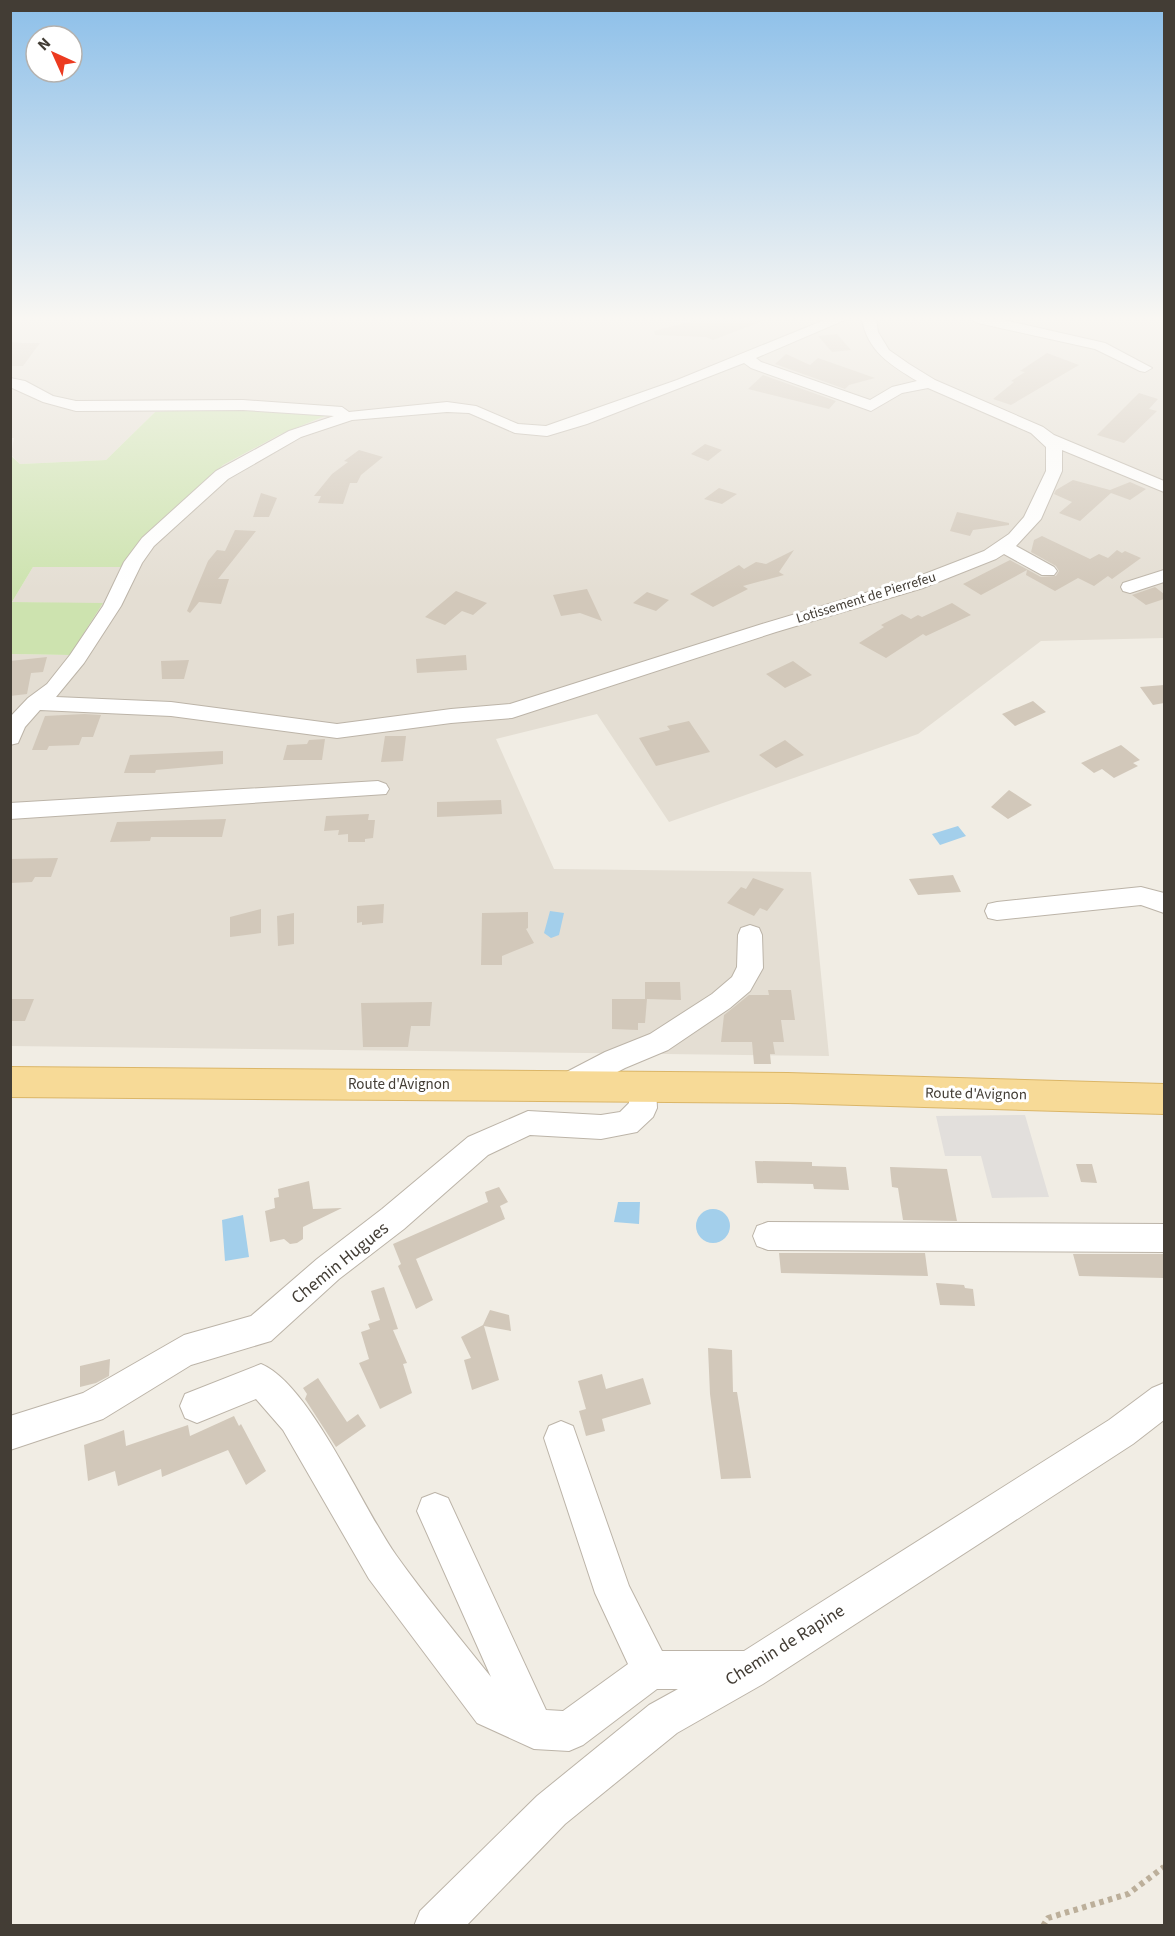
<svg xmlns="http://www.w3.org/2000/svg" width="1175" height="1936" font-family="'Source Sans 3',sans-serif">
<rect width="100%" height="100%" fill="#f1ede4"/>
<path fill="#e4ded3" d="M11 319H1164V638L1041 641 918 734 669 822 597 714 496 739 554 869 811 872 829 1056 11 1046V654L70 655 102 604 12 602 33 567H123L141 541 223 465 279 435 331 413 155 412 106 460 20 464 11 455 14 438H10Z"/>
<path fill="#cde3af" d="M242 407 332 413 279 435 223 465 141 541 123 567H33L12 602 103 603 70 655 11 654 10 455 20 464 106 460 155 412Z"/>
<path fill="#e2dfdc" d="M1025 1115 1049 1197 992 1198 981 1156H945L936 1116Z"/>
<path fill="#a3cfeb" d="M958 826 966 836 940 845 932 834Z
M550 911 564 913 559 935 551 938 544 933Z
M618 1202H640L639 1224 614 1222Z
M696 1226a17 17 0 1 1 34 0a17 17 0 1 1-34 0Z
M243 1215 249 1257 225 1261 222 1220Z"/>
<path fill="#d2c8ba" d="M700 319H763V321L713 340 706 337 655 335 654 331Z
M837 334 851 350 832 352 818 336Z
M10 342 23 343H40L23 366H10Z
M1047 353 1079 365 1011 405 993 399 1014 382 1011 381 1025 372 1020 371Z
M786 354 810 365 818 358 875 378 849 385 845 389 775 364Z
M763 375 836 401 829 409 748 389Z
M1139 393 1158 399 1149 409 1157 411 1124 443 1097 435Z
M705 444 722 450 708 461 691 454Z
M359 450 383 457 361 475 357 483H350L343 504 318 503 321 496H314L332 474 348 462 344 461Z
M1073 480 1110 490 1130 482 1146 489 1130 500 1111 493 1080 521 1059 513 1072 502 1054 494 1056 490Z
M719 488 737 494 722 504 704 499Z
M261 493 277 498 269 517H253Z
M957 512 1009 523V525L973 530 970 536 950 531Z
M235 530 256 531 218 579H229L221 604 199 602 190 613 187 611 208 561 217 550 225 551Z
M1042 536 1090 559 1099 554 1108 558 1117 550 1122 553 1125 551 1141 558 1112 579 1108 576 1094 586 1078 578 1055 591 1026 575 1027 570 981 595 963 584 1010 560 1041 577 1056 576 1059 571 1056 566 1031 552 1034 540Z
M794 550 779 572 784 575 743 586 748 589 713 607 690 594 739 565 744 569 756 562 766 564Z
M1155 587 1164 594V599L1146 605 1132 595Z
M587 589 602 621 580 613 561 616 553 595Z
M456 591 487 603 473 615 462 611 445 625 425 617Z
M647 592 669 600 656 611 633 603Z
M952 603 971 615 926 636 923 634 886 658 859 643 884 627 881 625 902 614 911 619 918 615 922 617Z
M466 655 467 670 417 673 416 659Z
M47 657 43 672 31 673 27 694 10 696V661Z
M189 660 184 679H162L161 661Z
M793 661 812 675 785 688 766 674Z
M1164 685V703L1153 705 1140 687Z
M1033 701 1046 712 1015 726 1002 714Z
M84 714 101 715 93 737H82L79 745 49 746 47 750H32L45 716Z
M689 721 710 752 656 766 639 738 670 730 667 726Z
M385 736H406L403 761 381 762Z
M325 739 322 760H283L287 745 307 744 309 740Z
M785 740 804 755 776 768 759 755Z
M1121 745 1140 760 1133 763 1138 766 1114 778 1102 769 1094 773 1081 763Z
M223 751V764L156 770 155 773H124L130 755Z
M1009 790 1032 805 1008 819 991 807Z
M501 800 502 814 437 817V802Z
M369 814 368 820H375L373 838 365 839V842H348V834L338 835 339 830 324 831 326 816Z
M226 819 222 837H151L150 841 110 842 117 822Z
M58 858 51 877H35L32 882 10 883V859Z
M953 875 961 892 918 895 909 879Z
M753 878 784 889 767 911 760 908 754 916 727 903 741 887 746 889Z
M384 904 383 923 362 925V922L357 923V906Z
M261 909V933L230 937V917Z
M528 912V928L526 929 534 943 502 956V965H481L482 913Z
M294 913V944L278 946 277 916Z
M645 982H680L681 1000 647 999 645 1023H638V1030L612 1029V999H645Z
M768 990H791L795 1020H781L784 1042H773L775 1054H770L771 1064H754L752 1042H721L724 1015 749 995H769Z
M10 999H34L25 1021H10Z
M432 1002 430 1026H411L408 1047H363L361 1003Z
M755 1161 812 1162V1166L846 1167 849 1190 814 1189 813 1184 757 1183Z
M1076 1164H1092L1097 1183 1081 1182Z
M890 1167 947 1169 957 1221 903 1220 898 1188 892 1187Z
M309 1181 313 1209 342 1208 303 1227V1239L297 1243 290 1244 284 1239 270 1242 265 1211 275 1208 274 1198 279 1197 278 1189Z
M499 1187 508 1202 500 1206 505 1219 416 1259 433 1300 416 1309 398 1266 401 1264 393 1244 488 1202 485 1192Z
M779 1253H925L928 1276 781 1273Z
M1073 1254H1164V1278L1079 1276Z
M936 1283 964 1285 965 1288 973 1289 975 1306 940 1305Z
M384 1287 398 1329 393 1330 407 1363 403 1364 412 1393 380 1409 359 1363 369 1359 361 1332 370 1329 368 1324 380 1320 371 1291Z
M490 1310 509 1315 511 1331 484 1326 499 1380 472 1390 464 1360 471 1358 461 1337 483 1325Z
M708 1348 732 1350 733 1392H737L751 1478 721 1479 710 1394Z
M110 1359 109 1376 96 1383 80 1387V1366Z
M602 1374 606 1389 643 1378 651 1404 602 1419 605 1431 586 1436 579 1411 586 1409 578 1381Z
M318 1378 347 1422 358 1414 366 1426 336 1447 305 1399 307 1394 303 1388Z
M234 1416 239 1426 241 1424 266 1471 246 1485 228 1450 162 1477 161 1469 118 1486 115 1471 88 1481 84 1445 124 1430 126 1446 188 1425 190 1436Z"/>
<g fill="none" stroke-linecap="round" stroke-linejoin="round">
<defs>
<path id="minor" d="M827 319H847L756 358 761 362 870 400 892 387 917 381C892 366 867 351 862 319H876L878 332 889 350 909 364 935 380 1043 427 1054 435 1164 481V492L1062 450V471L1041 519 1016 546 1054 567 1057 571 1054 575H1042L1004 554 996 559 923 588 776 632 512 718 451 723 337 738 171 716 40 710 25 727 18 743 10 745V717L28 698 47 684 70 655 103 606 124 562 142 538 216 471 289 431 334 416 243 410 76 411 43 402 10 387V378L25 381 53 396 76 401 243 400 342 407 349 412 447 402 476 406 518 424 546 426 677 380ZM744 363 751 368 871 411 902 393 928 388 1031 433 1046 447V471L1024 517 1009 534 984 551 909 580 762 624 510 704 451 709 337 724 171 702 56 697 84 663 121 606 142 563 154 546 228 479 301 437 352 420 447 412 469 413 515 433 547 436 587 424Z
M971 319H999L1105 343 1152 368 1145 372 1140 371 1095 349 978 323Z
M1164 570V582L1130 593 1123 591 1121 587 1123 583Z
M378 781 386 784 389 789 386 794 10 819V803Z
M1141 887 1164 893V913L1141 905 997 920 988 918 985 911 988 904 997 902Z
M750 925 759 928 762 935 763 968 750 991 730 1008 668 1050 625 1068 575 1094 565 1098 555 1094 551 1086 555 1078 605 1052 650 1034 712 994 732 977 737 967 738 935 741 928Z
M642 1076 652 1080 656 1088 657 1108 653 1117 637 1132 601 1139 530 1135 488 1155 404 1229 339 1279 271 1341 191 1365 103 1419 10 1450V1416L83 1393 184 1335 251 1316 317 1259 382 1209 468 1137 528 1111 601 1115 620 1112 629 1103 628 1088 632 1080Z
M768 1222 1164 1224V1252L768 1250 757 1246 753 1236 757 1226Z
M261 1364C310 1384 363 1509 396 1555 426 1597 459 1637 491 1677L417 1511 422 1498 435 1493 448 1498 546 1710 563 1711 628 1664 595 1593 544 1438 549 1426 561 1421 573 1426 629 1586 662 1651H744L1109 1420 1152 1388 1164 1383V1420L1133 1444 763 1684 677 1733 565 1824 466 1926H414L420 1911 537 1796 649 1705 678 1689H657L583 1745 569 1751 534 1749 477 1723 369 1579 283 1430 256 1399 197 1423 185 1418 180 1406 185 1394Z"/>
<path id="major" d="M10 1067 788 1073 1164 1084V1114L788 1103 10 1097Z"/>
</defs>
<use href="#minor" stroke="#bcb4a8" stroke-width="2"/>
<use href="#major" stroke="#dbb668" stroke-width="2"/>
<path stroke="#bcaf9a" stroke-width="6" stroke-dasharray="4.5 4.5" stroke-linecap="butt" d="M1043 1926 1048 1918 1128 1894 1164 1867"/>
<use href="#minor" fill="#fff" fill-rule="evenodd"/>
<use href="#major" fill="#f7da97" fill-rule="evenodd"/>
</g>
<linearGradient id="sky" x2="0" y2="1"><stop stop-color="#8cbfe9"/><stop offset="0.54" stop-color="#f9f7f3"/><stop offset="1" stop-color="#f9f7f3" stop-opacity="0"/></linearGradient>
<rect width="1175" height="590" fill="url(#sky)"/>
<g text-anchor="middle" dominant-baseline="central" stroke-width="6" stroke-linejoin="round" paint-order="stroke">
<g font-size="14" fill="#433d35" stroke="#fff">
<text transform="translate(866 598) rotate(-17)">Lotissement de Pierrefeu</text>
</g>
<g font-size="15" fill="#433d35" stroke="#fff">
<text x="399" y="1084">Route d'Avignon</text>
<text transform="translate(976 1094) rotate(1)">Route d'Avignon</text>
</g>
<g font-size="18" fill="#433d35" stroke="#fff">
<text transform="translate(340 1263) rotate(-39)">Chemin Hugues</text>
<text transform="translate(785 1645) rotate(-32)">Chemin de Rapine</text>
</g>
</g>
<rect width="1175" height="1936" fill="none" stroke="#433d35" stroke-width="24"/>
<g transform="translate(54 54) rotate(315)"><circle r="28" fill="#ffffff" stroke="#b4b1ae" stroke-width="1.5"/>
<path d="M0-4.5L10 22L0 15L-10 22Z" fill="#ec3a20"/>
<text y="-9" font-size="16" font-weight="bold" text-anchor="middle" fill="#433d35">N</text>
</g>
</svg>
